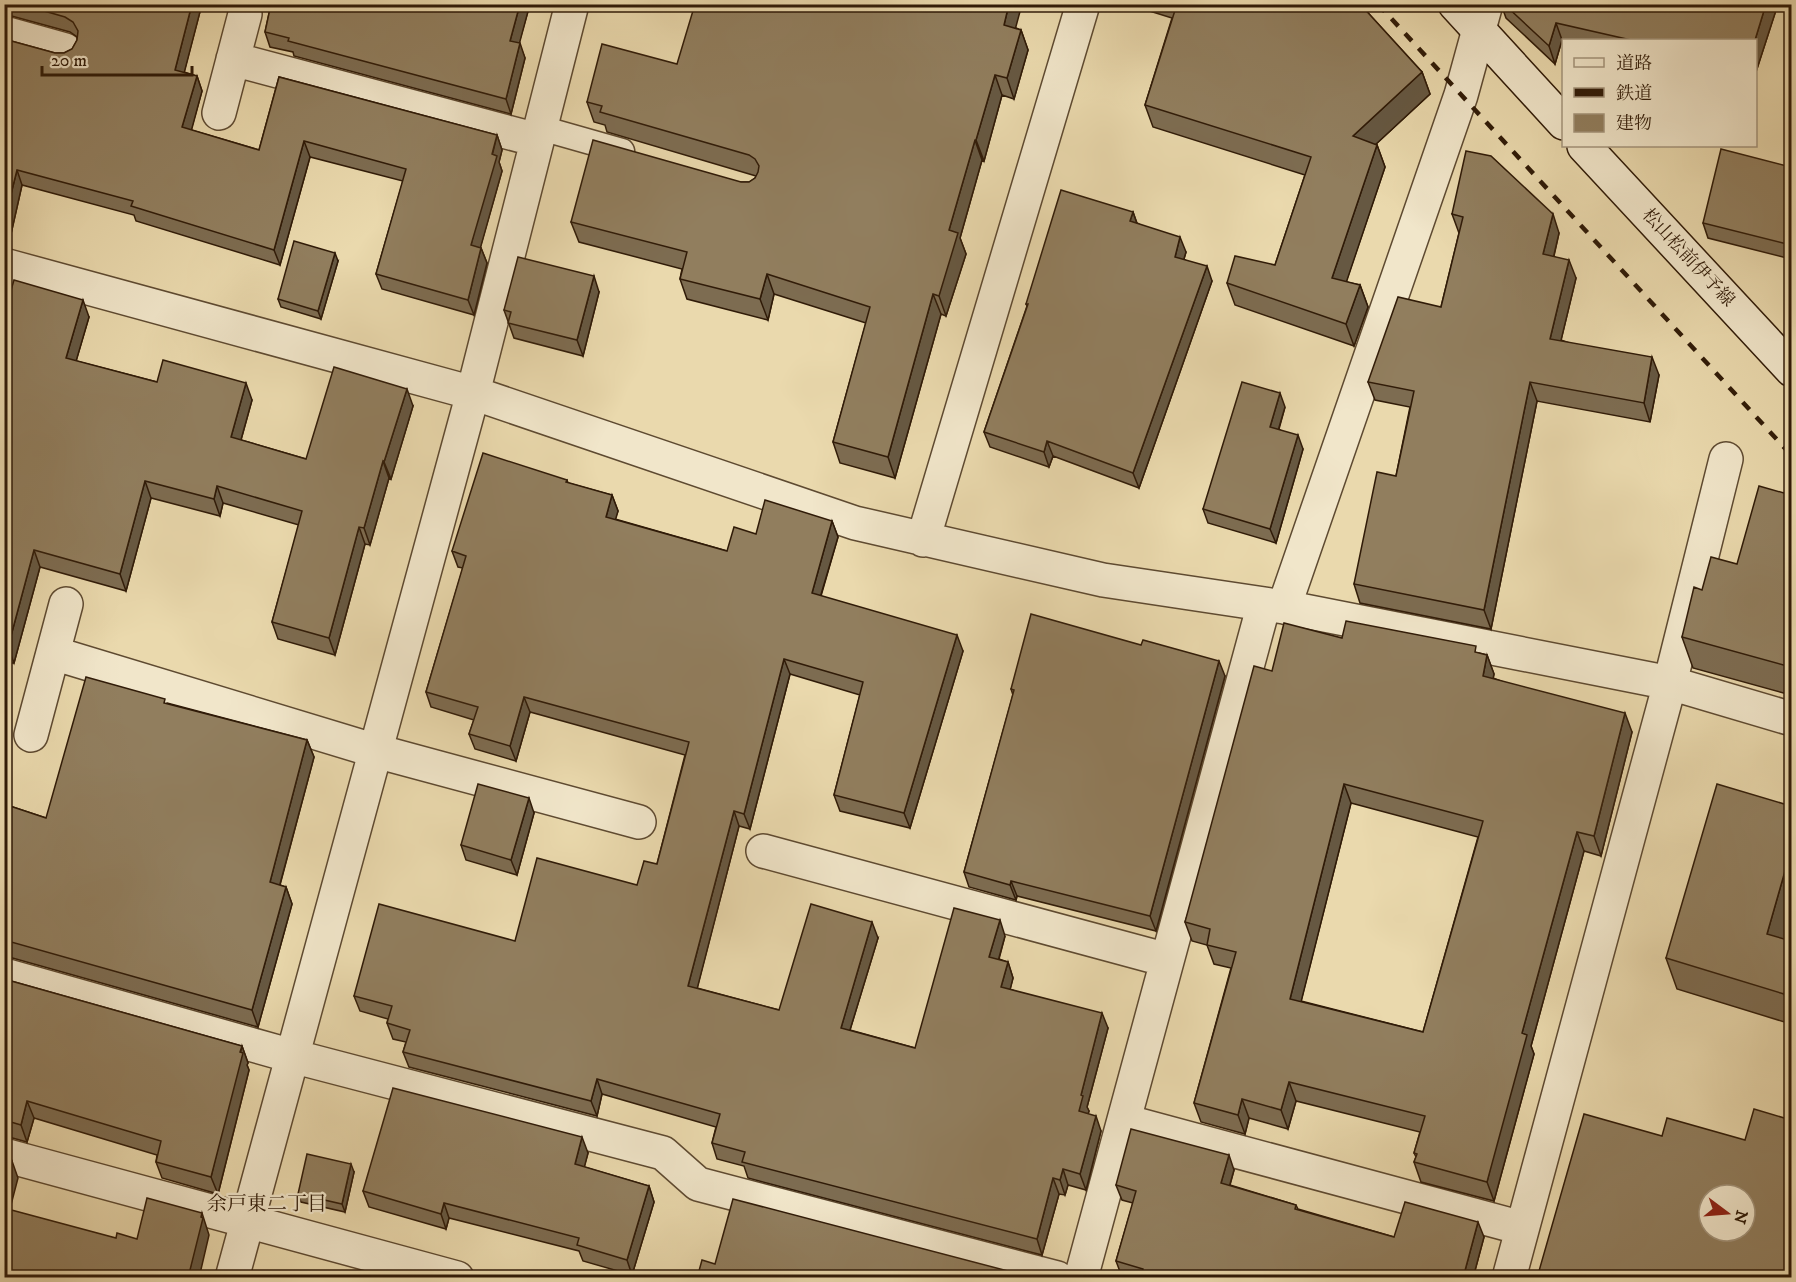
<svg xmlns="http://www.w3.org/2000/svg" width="1796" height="1282" font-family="'IM FELL DW Pica','Noto Serif JP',serif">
<rect width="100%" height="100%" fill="#ead9ad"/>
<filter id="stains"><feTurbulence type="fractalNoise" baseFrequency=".00333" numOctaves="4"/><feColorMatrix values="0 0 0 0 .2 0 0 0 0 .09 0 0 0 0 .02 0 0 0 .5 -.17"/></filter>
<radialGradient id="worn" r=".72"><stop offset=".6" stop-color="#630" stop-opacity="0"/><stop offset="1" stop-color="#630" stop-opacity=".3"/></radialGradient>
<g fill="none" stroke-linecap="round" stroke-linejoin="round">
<defs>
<path id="lane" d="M541 128 622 151"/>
<path id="street" d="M4 33 65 50
M233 59 537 140
M219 113 245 14
M4 265 473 393 855 523 1103 580 1284 607 1670 683 1792 719
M923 540 1083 4
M1284 607 1461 95 1486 4
M53 653 376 751 639 822
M31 735 66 604
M763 851 1167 960
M4 975 292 1056 663 1153 698 1184 1057 1278
M1124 1121 1522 1228
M4 1155 457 1278
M232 1278 473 393 572 4
M1081 1278 1264 604
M1509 1278 1670 683 1726 459"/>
<path id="secondary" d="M1455 4 1564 123
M1584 146 1792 370"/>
</defs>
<use href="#lane" stroke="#5e4a31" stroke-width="27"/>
<use href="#street" stroke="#5e4a31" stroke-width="36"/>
<use href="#secondary" stroke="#301b08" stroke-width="36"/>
<use href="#lane" stroke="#f1e6ca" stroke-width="24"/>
<use href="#street" stroke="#f1e6ca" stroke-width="33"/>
<use href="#secondary" stroke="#f1e6ca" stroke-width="33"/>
<path stroke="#301b08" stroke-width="4.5" stroke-dasharray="10 10" stroke-linecap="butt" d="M1378 4 1792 456"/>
</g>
<path fill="#7d6c51" stroke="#301b08" stroke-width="1.5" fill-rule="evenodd" d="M4 4H202L184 72 197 76 202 91 191 130 259 150 279 77 497 135 502 150 499 162 502 171 480 248H481L487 263 474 315 382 289 376 274 403 181 310 157 280 265 136 221 134 215 22 185 11 234 4 232V39L55 53H64L72 49 77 40V37L70 32 8 15H4Z
M271 4H530L519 43 525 58 511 114 294 56 293 52 270 47 265 32Z
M1127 4H1360L1422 72 1430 94 1376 144 1377 145 1385 167 1346 282 1360 285 1368 307 1354 346 1235 305 1227 283 1275 265 1305 175 1153 127 1145 105 1172 18Z
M1501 4H1778L1755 75V40H1562L1555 64 1506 18Z
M1016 28 1021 30 1028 50 1014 99 1002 95 984 161 982 160 960 238 966 254 946 316 941 314 895 478 840 463 833 442 866 323 774 294 768 320 687 299 680 279 682 269 579 242 571 222 741 182H749L755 178 756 176 607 132 605 125 594 122 587 102 677 64Z
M1791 167V259L1708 238 1703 223Z
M1133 212 1137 223 1186 252 1184 259 1212 281 1139 488 1053 456 1049 467 990 447 984 432 1027 306 1026 304Z
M1452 214 1559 233 1554 256 1576 278 1561 340 1659 375 1650 422 1537 401 1491 629 1360 603 1354 584 1396 476 1410 407 1375 400 1368 382 1441 307 1459 233Z
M338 261 321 319 281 307 278 299Z
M599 292 583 356 514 338 504 310Z
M4 314 89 317 76 361 157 382 252 400 241 440 306 459 413 406 391 479 389 478 370 545 365 544 335 655 278 639 272 622 299 525 223 503 220 516 151 498 126 591 40 567 14 663H11L4 684Z
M1285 407 1279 429 1303 449 1276 543 1208 523 1203 509Z
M567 480 568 483 612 495 618 511 615 519 727 551 756 534 832 521 838 537 821 596 963 651 910 828 840 811 834 795 860 695 790 674 750 829 739 826 697 988 779 1010 878 938 850 1030 915 1048 1005 936 999 959 1008 962 1013 978 1010 989 1108 1028 1087 1107 1089 1111 1088 1114 1101 1131 1086 1190 1068 1185 1065 1195 1059 1194 1042 1255 748 1178 744 1166 717 1159 712 1143 716 1127 602 1094 597 1116 409 1067 403 1052 406 1042 393 1039 387 1023 388 1019 360 1011 354 996 515 941 637 885 657 864 685 755 530 712 516 761 475 749 469 734 474 720 431 707 426 692 463 568 458 567 452 551Z
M1791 495V695L1693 668 1682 637 1702 590 1737 564Z
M1342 638 1479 653 1487 655 1494 674 1493 678 1632 732 1601 856 1584 851 1531 1046 1534 1054 1494 1201 1421 1182 1414 1162 1416 1157 1414 1153 1420 1132 1296 1101 1288 1129 1249 1118 1245 1134 1201 1122 1194 1103 1231 968 1214 964 1207 945 1192 941 1185 922 1272 671ZM1351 803 1478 837 1423 1032 1301 1001Z
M1141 645 1225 676 1156 931 1017 896 1016 900 969 887 964 872 1013 695 1011 689Z
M167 703 307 740 314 757 280 885 286 887 292 904 258 1027 9 957H4V804L46 818Z
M534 813 517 875 466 860 461 845Z
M1791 920 1786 940 1791 941V1024L1677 989 1666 958Z
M4 979 242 1046 248 1063 247 1065 249 1070 218 1194 162 1178 156 1162 157 1155 34 1118 27 1142 9 1137H4Z
M588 1153 584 1167 649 1186 654 1202 632 1275 583 1261 579 1251 449 1218 446 1229 369 1207 363 1191Z
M1234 1170 1230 1185 1296 1205 1298 1209 1394 1237H1484L1473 1278H1125L1122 1277 1116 1261 1133 1203 1122 1200 1116 1185Z
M354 1172 345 1212 301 1202 298 1194Z"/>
<path fill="#665842" stroke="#301b08" stroke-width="1.5" d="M192 4H202L181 85 175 70Z
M520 4H530L516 56 510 41Z
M1009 4H1022L1011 45 1004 25Z
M1766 4H1778L1755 75V40Z
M1556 23 1562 40 1555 64 1549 46Z
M1021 30 1028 50 1014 99 1007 78Z
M520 43 525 58 511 114 506 99Z
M1422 72 1430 94 1361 158 1353 136Z
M995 75 1002 95 984 161 976 140Z
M197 76 202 91 188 143 182 127Z
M497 135 502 150 499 162 502 171 477 260 471 245Z
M975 140 982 160 960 238 966 254 946 316 939 296 949 230Z
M304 141 310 157 280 265 274 250Z
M1377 145 1385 167 1340 301 1332 278Z
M17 170 22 185 11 234 5 218Z
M1133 212 1138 227 1130 221Z
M1553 214 1559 233 1550 272 1543 254Z
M1180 237 1186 252 1180 272 1175 257Z
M481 248 487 263 474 315 468 300Z
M335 253 338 261 321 319 318 311Z
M1569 260 1576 278 1557 357 1550 339Z
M1207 266 1212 281 1139 488 1133 473Z
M767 274 774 294 768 320 760 299Z
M594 276 599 292 583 356 577 340Z
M1360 285 1368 307 1354 346 1346 324Z
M933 294 941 314 895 478 888 457Z
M83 300 89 317 72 375 66 358Z
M1652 357 1659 375 1650 422 1644 403Z
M1530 382 1537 401 1491 629 1484 610Z
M246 383 252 400 237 454 231 437Z
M407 389 413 406 391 479 384 462Z
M1280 393 1285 407 1275 441 1270 427Z
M1298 435 1303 449 1276 543 1270 529Z
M1047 441 1053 456 1049 467 1044 452Z
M383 461 389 478 370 545 364 528Z
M145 481 151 498 126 591 120 574Z
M217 486 223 503 220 516 214 499Z
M612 495 618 511 612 532 606 517Z
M832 521 838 537 817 608 812 593Z
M359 527 365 544 335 655 329 638Z
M34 550 40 567 14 663 8 647Z
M957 635 963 651 910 828 904 813Z
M5 646 11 663 4 684V647Z
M1487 655 1494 674 1490 695 1483 676Z
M784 659 790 674 750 829 744 814Z
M1219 661 1225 676 1156 931 1150 916Z
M524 697 530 712 516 761 510 746Z
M1625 713 1632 732 1601 856 1594 836Z
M307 740 314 757 276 899 270 882Z
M1344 784 1351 803 1297 1018 1290 999Z
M529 798 534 813 517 875 511 860Z
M734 811 739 826 694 1001 688 986Z
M1577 832 1584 851 1531 1046 1534 1054 1494 1201 1487 1182 1522 1033Z
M1791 850V920L1778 966 1767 934Z
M1011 881 1017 896 1016 900 1010 885Z
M286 887 292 904 258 1027 252 1010Z
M1000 920 1005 936 995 972 989 957Z
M872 922 878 938 846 1043 841 1028Z
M1008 962 1013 978 1007 1002 1001 987Z
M1791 969V1014L1784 994Z
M1102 1013 1108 1028 1087 1107 1089 1111 1084 1126 1079 1111 1081 1095Z
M242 1046 248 1063 247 1065 249 1070 218 1194 211 1177Z
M597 1079 602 1094 597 1116 591 1101Z
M1289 1082 1296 1101 1288 1129 1281 1110Z
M1242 1099 1249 1118 1245 1134 1238 1115Z
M27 1101 34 1118 27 1142 21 1125Z
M1096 1116 1101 1131 1086 1190 1080 1174Z
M582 1137 588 1153 581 1180 575 1164Z
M1229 1155 1234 1170 1226 1198 1221 1183Z
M12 1161 18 1178 6 1224 4 1221V1188Z
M351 1164 354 1172 345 1212 342 1204Z
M1063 1169 1068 1185 1065 1195 1060 1180Z
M1053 1178 1059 1194 1042 1255 1037 1239Z
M649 1186 654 1202 632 1275 627 1260Z
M444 1203 449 1218 446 1229 441 1214Z
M202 1213 209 1235 199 1278H188Z
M1478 1222 1484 1237 1473 1278H1463Z"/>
<path fill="#917e5e" stroke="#301b08" stroke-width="1.5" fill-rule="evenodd" d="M20 4H192L175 70 197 76 182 127 259 150 279 77 497 135 492 154 497 156 471 245 481 248 468 300 376 274 406 169 304 141 274 250 131 206 133 201 17 170 5 218H4V39L55 53H64L72 49 77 40 78 31 73 22 65 17Z
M271 4H520L510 41 520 43 506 99 288 41 289 38 265 32Z
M695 4H1009L1004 25 1021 30 1007 78 995 75 976 140H975L949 230 958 233 939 296 933 294 888 457 833 442 870 307 767 274 760 299 680 279 687 252 571 222 593 140 741 182H749L755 178 758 172 759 166 755 159 749 155 600 112 602 106 587 102 602 44 677 64Z
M1177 4H1360L1422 72 1353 136 1377 145 1332 278 1360 285 1346 324 1227 283 1235 256 1275 265 1311 157 1145 105Z
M1504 4H1766L1755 40H1631L1556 23 1549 46Z
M1721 149 1791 167V245L1703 223Z
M1466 151 1491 156 1553 214 1543 254 1569 260 1550 339 1652 357 1644 403 1530 382 1484 610 1354 584 1377 472 1396 476 1414 391 1368 382 1398 297 1441 307 1463 217 1452 214Z
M1061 190 1133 212 1130 221 1180 237 1175 257 1207 266 1133 473 1047 441 1044 452 984 432 1028 304H1026Z
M294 241 335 253 318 311 278 299Z
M518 257 594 276 577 340 508 323 511 312 504 310Z
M14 280 83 300 66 358 157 382 163 360 246 383 231 437 306 459 334 367 407 389 384 462 383 461 364 528 359 527 329 638 272 622 302 511 217 486 214 499 145 481 120 574 34 550 8 647 5 646 4 647V314Z
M1242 382 1280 393 1270 427 1298 435 1270 529 1203 509Z
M483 453 567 480 566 482 612 495 606 517 727 551 734 527 756 534 765 500 832 521 812 593 957 635 904 813 834 795 863 682 784 659 744 814 734 811 688 986 779 1010 811 904 872 922 841 1028 915 1048 954 908 1000 920 989 957 1008 962 1001 987 1102 1013 1081 1095 1083 1096 1079 1111 1096 1116 1080 1174 1063 1169 1060 1180 1053 1178 1037 1239 742 1162 745 1152 712 1143 720 1114 597 1079 591 1101 403 1052 410 1030 387 1023 392 1006 354 996 379 904 515 941 537 858 637 885 644 861 657 864 689 742 524 697 510 746 469 734 478 707 426 692 466 556 452 551Z
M1759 486 1791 495V667L1682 637 1694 587 1702 590 1711 557 1737 564Z
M1031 614 1141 645 1143 640 1219 661 1150 916 1011 881 1010 885 964 872 1014 690 1011 689Z
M1346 621 1476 646 1475 652 1487 655 1483 676 1625 713 1594 836 1577 832 1522 1033 1527 1035 1487 1182 1414 1162 1417 1154 1414 1153 1425 1116 1289 1082 1281 1110 1242 1099 1238 1115 1194 1103 1236 952 1207 945 1210 929 1185 922 1254 666 1272 671 1284 623 1342 638ZM1344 784 1483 821 1423 1032 1290 999Z
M86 677 165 699 164 703 307 740 270 882 286 887 252 1010 4 940V804L46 818Z
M478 784 529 798 511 860 461 845Z
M1717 784 1791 806V850L1767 934 1791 941V969L1784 994 1666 958Z
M4 979 242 1046 240 1052 243 1053 211 1177 156 1162 161 1141 27 1101 21 1125 4 1120Z
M393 1088 582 1137 575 1164 649 1186 627 1260 577 1245 579 1238 444 1203 441 1214 363 1191Z
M1754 1109 1791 1120V1278H1537L1584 1114 1662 1136 1667 1118 1745 1140ZM1709 1195H1745V1231H1709Z
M1131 1129 1229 1155 1221 1183 1296 1205 1295 1209 1394 1237 1405 1202 1478 1222 1463 1278H1141L1143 1269 1116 1261 1136 1191 1116 1185Z
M307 1154 351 1164 342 1204 298 1194Z
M4 1159 12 1161 4 1188Z
M147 1198 202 1213 201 1217 203 1218 188 1278H4V1208L116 1238 117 1233 137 1239Z
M733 1199 1027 1276V1278H697L702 1260 715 1264Z
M283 1274 296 1278H281Z"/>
<g text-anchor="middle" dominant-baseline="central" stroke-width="4.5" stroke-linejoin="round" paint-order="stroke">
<g font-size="18" fill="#301b08" stroke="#f1e6ca">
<text transform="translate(1688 258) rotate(47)">松山松前伊予線</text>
</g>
<g font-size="20" fill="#301b08" stroke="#f1e6ca">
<text x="267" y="1204">余戸東二丁目</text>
</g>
</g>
<rect width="1796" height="1282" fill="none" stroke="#ead9ad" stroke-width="24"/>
<rect x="6" y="6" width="1784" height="1270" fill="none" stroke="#301b08" stroke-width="3"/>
<rect x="12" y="12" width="1772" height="1258" fill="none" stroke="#301b08" stroke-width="1.5"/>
<rect x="1562" y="39" width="195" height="108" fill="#f1e6ca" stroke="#a4957c" stroke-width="1.5"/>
<rect x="1574" y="58" width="30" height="9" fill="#f1e6ca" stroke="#a4957c" stroke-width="1.5"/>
<text x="1616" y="69" font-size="18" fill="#301b08">道路</text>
<rect x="1574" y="88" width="30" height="9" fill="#301b08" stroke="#a4957c" stroke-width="1.5"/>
<text x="1616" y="99" font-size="18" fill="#301b08">鉄道</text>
<rect x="1574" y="114" width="30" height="18" fill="#917e5e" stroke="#a4957c" stroke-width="1.5"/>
<text x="1616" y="129" font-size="18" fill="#301b08">建物</text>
<g transform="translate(1727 1213) rotate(106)"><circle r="28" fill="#f1e6ca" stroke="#a4957c" stroke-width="1.5"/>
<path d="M0-4.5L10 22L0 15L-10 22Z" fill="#8f2418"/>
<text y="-9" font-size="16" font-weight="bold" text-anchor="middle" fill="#301b08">N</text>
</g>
<path d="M42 66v9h150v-9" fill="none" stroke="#301b08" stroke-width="3"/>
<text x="51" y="66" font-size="18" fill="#301b08" stroke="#f1e6ca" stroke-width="4.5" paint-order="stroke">20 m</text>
<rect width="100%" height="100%" filter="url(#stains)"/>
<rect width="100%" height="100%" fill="url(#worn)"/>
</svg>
